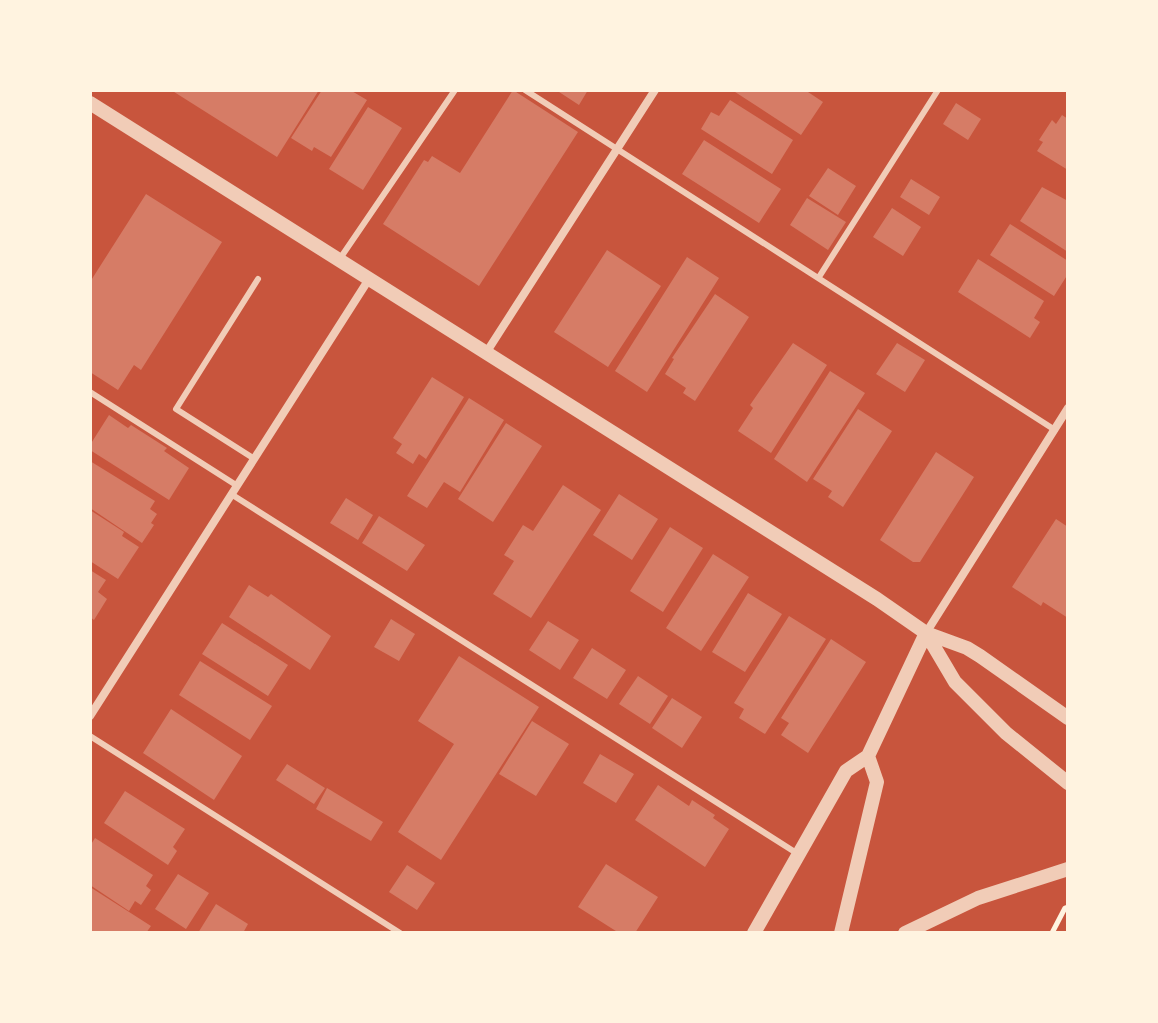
<svg xmlns="http://www.w3.org/2000/svg" width="1158" height="1023" font-family="'Sofia Sans Condensed',sans-serif">
<rect width="100%" height="100%" fill="#c8553d"/>
<path fill="#d67c66" d="M171 90H319L277 157Z
M322 90H350L367 100 331 157 314 147 312 151 291 138Z
M513 90 578 132 479 286 383 224 424 160 428 162 432 156 460 173Z
M556 90H588L579 105Z
M732 90H805L823 102 801 135Z
M730 100 793 140 772 174 701 129 711 112 719 116Z
M956 103 981 119 968 140 943 124Z
M368 107 402 128 363 190 329 169Z
M1062 115 1068 119V170L1037 151 1043 142 1039 140 1052 120 1056 124Z
M704 140 781 189 759 223 682 174Z
M828 168 856 186 838 215 809 196Z
M911 179 940 197 929 215 900 197Z
M1042 187 1068 201V252L1020 221Z
M146 194 222 242 141 370 134 365 118 390 90 372V282Z
M807 198 846 222 828 250 790 225Z
M892 208 921 227 903 256 873 237Z
M1010 224 1068 261V274L1054 296 990 255Z
M607 250 661 286 608 367 554 332Z
M687 257 719 278 647 392 615 371Z
M978 259 1044 301 1034 318 1040 322 1030 338 958 292Z
M715 294 749 317 695 401 683 393 686 388 665 374 674 359 672 358Z
M793 343 827 365 771 453 738 431 753 408 750 405Z
M897 343 925 360 905 392 876 374Z
M830 371 865 393 807 482 774 459Z
M432 377 464 397 426 459 419 454 413 464 396 453 402 444 393 438Z
M469 398 504 420 460 492 444 482 427 508 407 496Z
M858 409 892 431 843 507 828 497 832 491 813 479Z
M109 415 128 428 131 425 167 448 164 451 189 468 169 500 90 450V445Z
M506 423 542 446 493 522 458 499Z
M936 452 974 477 920 562H913L880 540Z
M90 461 155 501 150 509 157 514 151 523 154 525 142 543 90 508Z
M563 485 601 510 531 618 493 594 514 561 504 555 523 525 533 531Z
M619 494 658 519 632 560 593 535Z
M346 498 373 515 358 540 330 523Z
M90 510 124 532 122 536 139 547 118 579 90 561Z
M379 516 425 545 407 571 362 543Z
M1056 519 1068 527V618L1043 602 1041 606 1012 587Z
M670 527 703 548 663 612 630 591Z
M713 554 749 577 701 651 666 628Z
M90 570 106 580 98 592 107 599 94 620 90 617Z
M249 585 268 597 271 594 331 636 310 670 229 617Z
M748 593 782 614 745 672 712 652Z
M789 616 826 639 765 734 739 718 744 709 734 703Z
M391 619 415 634 399 661 374 647Z
M548 621 579 640 560 670 529 650Z
M222 623 288 665 268 696 202 654Z
M831 639 866 662 808 753 781 735 789 723 781 718Z
M592 648 626 670 607 699 573 678Z
M459 656 539 707 441 860 398 832 454 744 418 721Z
M200 661 272 706 250 740 179 695Z
M638 676 668 696 650 724 619 704Z
M672 698 702 717 682 748 652 728Z
M171 709 242 756 214 800 143 753Z
M532 721 569 744 536 796 499 774Z
M600 754 634 774 616 803 583 783Z
M287 764 325 788 314 804 276 780Z
M658 785 689 806 692 800 715 815 713 818 729 829 705 867 635 820Z
M327 788 383 822 371 841 316 809Z
M125 791 185 829 173 847 177 851 168 865 104 823Z
M95 838 153 875 146 886 151 890 141 905 135 901 129 911 90 885V846Z
M606 864 658 897 635 933H619L578 907Z
M407 865 435 883 417 910 389 892Z
M178 874 209 893 186 929 155 909Z
M90 887 151 926 146 933H90Z
M216 904 248 924 243 933H198Z"/>
<g fill="none" stroke-linecap="round" stroke-linejoin="round">
<path stroke="#fff3e0" stroke-width="5" d="M1052 933 1065 908 1068 907"/>
<path stroke="#f1ccb7" stroke-width="6" d="M525 90 1055 430
M339 260 455 90
M819 277 938 90
M90 392 236 485
M253 458 176 409 258 279
M231 494 798 854
M90 736 400 933"/>
<path stroke="#f1ccb7" stroke-width="8" d="M486 353 655 90
M926 633 1068 408
M90 716 369 279"/>
<path stroke="#f1ccb7" stroke-width="14" d="M90 103 877 599 926 633 967 648 980 656 1068 718
M926 633 955 682 1006 733 1068 783
M754 933 846 771 868 756 926 633
M841 933 877 782 868 756
M905 933 978 898 1068 869"/>
</g>
<rect width="1158" height="1023" fill="none" stroke="#fff3e0" stroke-width="184"/>
</svg>
